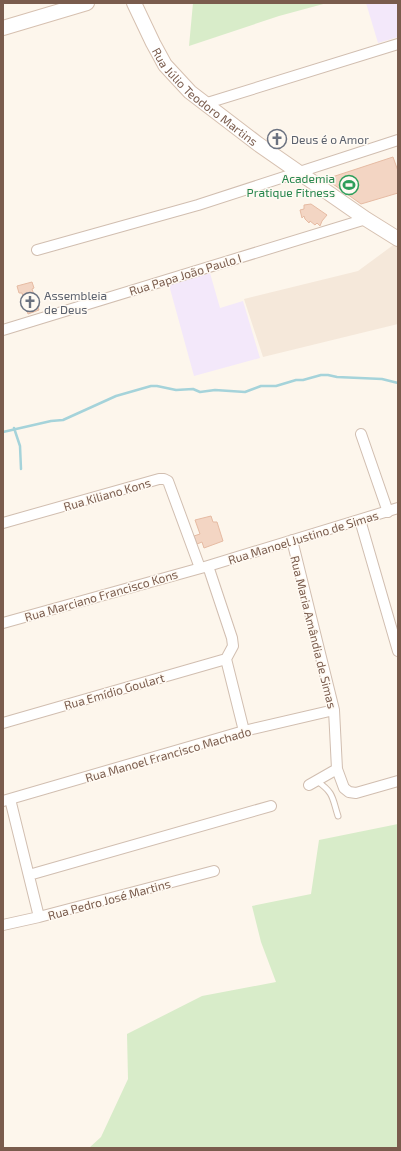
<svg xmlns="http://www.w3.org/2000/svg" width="401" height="1151" font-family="'Exo 2',sans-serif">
<rect width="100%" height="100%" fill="#fdf6ec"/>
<path fill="#f5e8da" d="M396 243 398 244V324L263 357 244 299 358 271Z"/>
<path fill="#f3e8fa" d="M366 3H398V37L378 43Z
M210 273 220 308 243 301 260 358 194 376 169 285Z"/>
<path fill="#d8ecc9" d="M193 3H327L279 16 189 46Z
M398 824V1148H89L101 1137 128 1079 127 1034 202 996 276 982 261 942 252 906 311 894 319 840Z"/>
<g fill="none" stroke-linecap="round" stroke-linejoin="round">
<path stroke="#a5d3da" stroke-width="2.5" d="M14 428 20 446 21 469
M3 432 51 421 63 420 116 396 151 386H157L176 390 193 389 200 392 215 390 245 392 261 386H276L296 380H303L321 375H328L337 377 382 379 398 383"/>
</g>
<path fill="#f3d5c3" stroke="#e6bba3" d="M393 157 398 171V193L361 204 326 179Z
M311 204 327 215 322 221 320 226 317 223 315 225 310 221 309 223 305 219 304 216 302 218 300 210 304 209V205Z
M32 282 34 288 32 289 39 310 28 314 22 293H19L17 286Z
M211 516 213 522H217L223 541 204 548 202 542 197 544 194 536 200 534 195 520Z"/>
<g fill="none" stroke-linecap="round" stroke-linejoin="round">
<defs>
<path id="lane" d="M317 781C334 793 332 797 338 816"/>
<path id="street" d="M204 104 398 44
M37 250 198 205 398 140
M3 330 366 219
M361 434 388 512
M360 520 398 651
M3 523 159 479H164L168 481 200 568
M292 540 334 710 337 769 344 788 349 792 356 793 398 781
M208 566 232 638 233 646 226 659
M3 623 208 566 398 508
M226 659 244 731
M3 723 226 659
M309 785 337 769
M10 799 39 917
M3 801 244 731 334 710
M29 875 271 806
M3 925 39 917 214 871"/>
<g id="secondary">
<path id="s1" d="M134 3 153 43 165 65 190 92 258 144 366 219 398 239"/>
<path d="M3 28 87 3"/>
</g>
</defs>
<use href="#lane" stroke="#d1beb0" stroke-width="7"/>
<use href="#street" stroke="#d1beb0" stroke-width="12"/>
<use href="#secondary" stroke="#d6c0b0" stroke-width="16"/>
<use href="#lane" stroke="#fff" stroke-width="5"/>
<use href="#street" stroke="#fff" stroke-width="10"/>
<use href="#secondary" stroke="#fff" stroke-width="14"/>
</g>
<defs>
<symbol id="church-ring" viewBox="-11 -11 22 22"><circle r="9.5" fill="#fffaf3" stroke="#6b7280" stroke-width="1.5"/><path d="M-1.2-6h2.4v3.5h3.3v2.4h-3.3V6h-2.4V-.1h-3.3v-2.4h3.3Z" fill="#6b7280"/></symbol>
<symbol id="stadium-ring" viewBox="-11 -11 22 22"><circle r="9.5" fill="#fffaf3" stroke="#2e9e5b" stroke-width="1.5"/><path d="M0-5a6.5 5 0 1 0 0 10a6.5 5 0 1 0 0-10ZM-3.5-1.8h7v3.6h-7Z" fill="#2e9e5b"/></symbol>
</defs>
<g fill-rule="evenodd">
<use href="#church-ring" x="266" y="128" width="22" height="22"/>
<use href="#stadium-ring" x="338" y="174" width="22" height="22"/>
<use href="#church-ring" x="19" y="291" width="22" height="22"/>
</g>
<g text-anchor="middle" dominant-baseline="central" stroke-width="3" stroke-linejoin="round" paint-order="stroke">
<g font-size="12" fill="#7a5c4d" stroke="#fffaf3">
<text stroke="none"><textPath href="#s1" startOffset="120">Rua Júlio Teodoro Martins</textPath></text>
<text transform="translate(185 274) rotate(-17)">Rua Papa João Paulo I</text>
<text transform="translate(107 494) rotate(-16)">Rua Kiliano Kons</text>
<text transform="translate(303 537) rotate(-17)">Rua Manoel Justino de Simas</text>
<text transform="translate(101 595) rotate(-16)">Rua Marciano Francisco Kons</text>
<text transform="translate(314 632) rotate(76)">Rua Maria Amândia de Simas</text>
<text transform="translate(114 691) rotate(-16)">Rua Emídio Goulart</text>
<text transform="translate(168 754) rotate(-16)">Rua Manoel Francisco Machado</text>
<text transform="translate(109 899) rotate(-15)">Rua Pedro José Martins</text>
</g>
<g font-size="12" fill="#5b616d" stroke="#fffaf3" text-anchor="start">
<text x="291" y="139">Deus é o Amor</text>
<text x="44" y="295">Assembleia<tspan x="44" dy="14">de Deus</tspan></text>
</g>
<g font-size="12" fill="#27864d" stroke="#fffaf3" text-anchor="end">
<text x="335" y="178">Academia<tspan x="335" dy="14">Pratique Fitness</tspan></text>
</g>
</g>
<rect width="401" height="1151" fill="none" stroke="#7a5c4d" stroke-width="8"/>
</svg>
